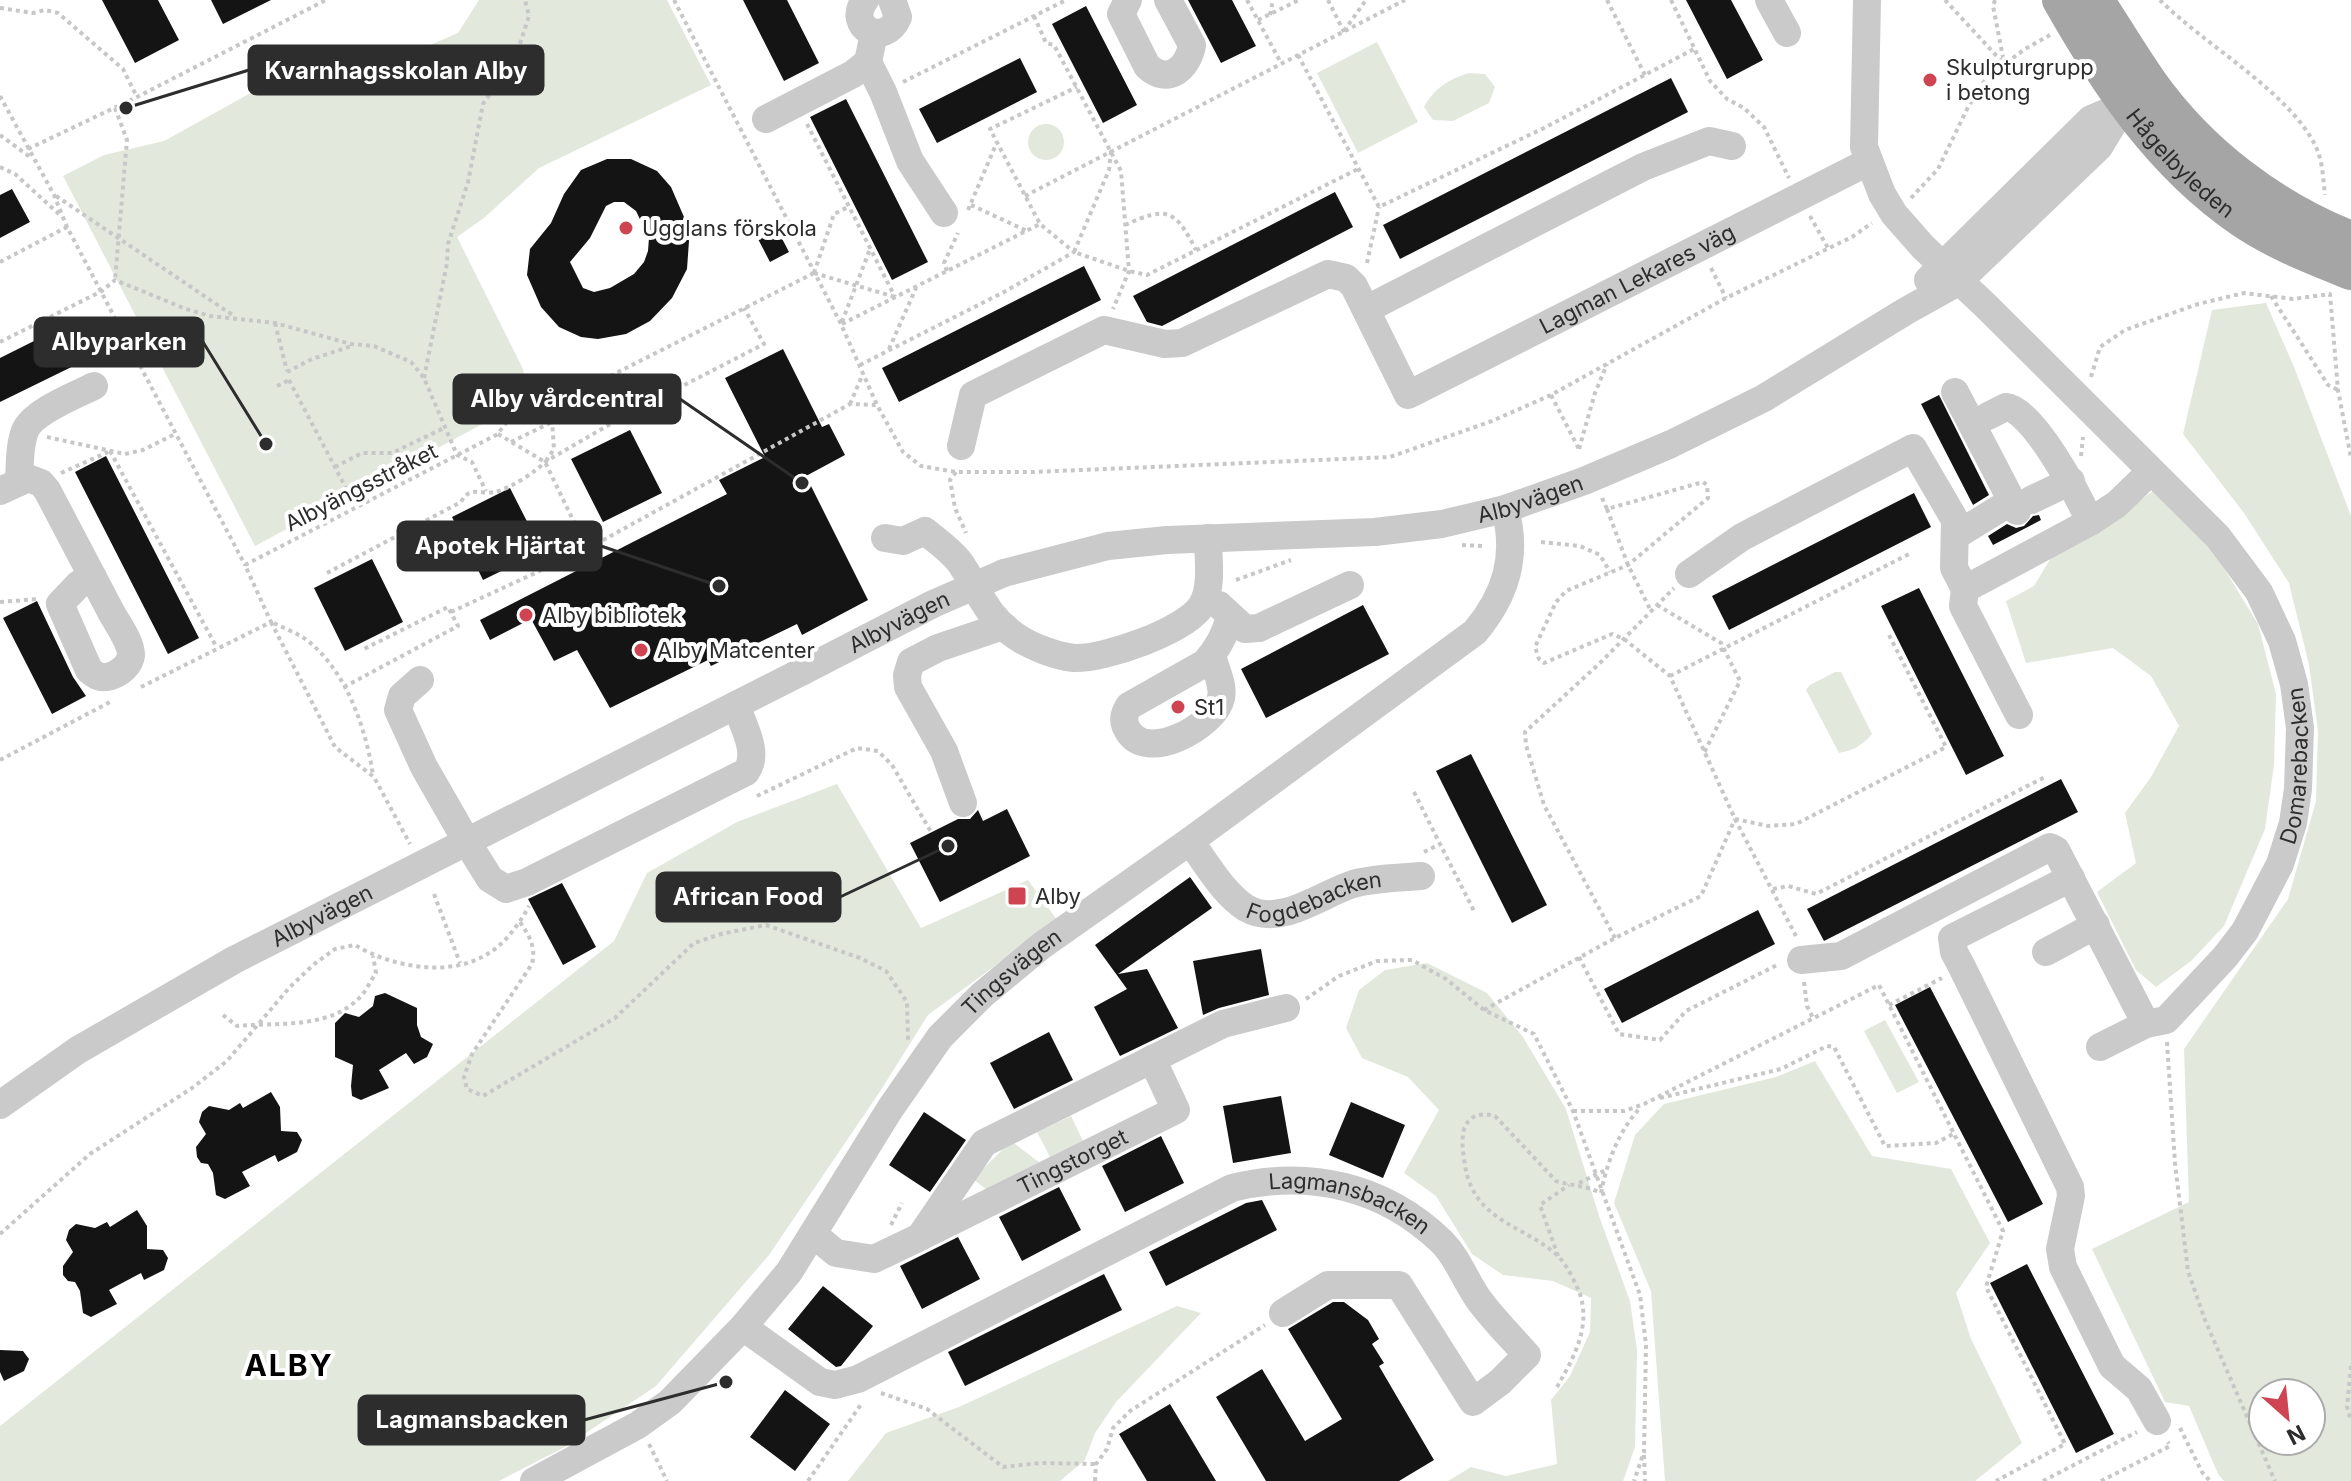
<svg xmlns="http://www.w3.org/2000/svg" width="2351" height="1481" font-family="Inter,sans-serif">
<rect width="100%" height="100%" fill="#fff"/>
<path fill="#e3e8dc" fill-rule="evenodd" d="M479 0H667L711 85 539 168 484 218 457 237 523 369 529 399 255 546 63 176 104 155 164 141 292 70 351 82 381 66 458 33Z
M1377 42 1418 122 1358 153 1317 73Z
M1469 73 1485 74 1495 87 1489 103 1453 121 1433 120 1424 107C1435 88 1447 80 1469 73Z
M1028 142a18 18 0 1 1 36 0a18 18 0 1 1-36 0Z
M2266 303 2294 367 2351 516V1481H2224L2218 1474 2189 1406 2165 1402 2092 1249 2189 1202 2184 1049 2288 899 2316 801 2318 731 2309 665 2289 583 2244 513 2183 434 2212 310ZM2263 1393H2311V1441H2263Z
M2158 487 2219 560 2258 624 2276 694 2274 765 2265 829 2224 926 2191 961 2156 987 2136 970 2097 892 2136 863 2125 813 2151 777 2179 726 2151 676 2113 648 2026 663 2006 601 2034 586 2052 556 2107 526Z
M1835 672H1841L1872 734C1863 745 1852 751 1839 753L1806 690 1810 685Z
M837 784 921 928 1028 880 1057 920 928 1015 879 1093 769 1255 656 1386 565 1447 499 1481H0V1426L614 941 647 873 737 822Z
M1427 963 1487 993 1523 1037 1566 1109 1599 1216 1630 1301 1637 1350 1635 1447 1623 1481H1448L1471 1467 1506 1476 1557 1464 1551 1400 1570 1376 1590 1332 1591 1298 1553 1281 1503 1275 1472 1254 1436 1196 1404 1173 1439 1110 1408 1077 1362 1058 1346 1028 1359 990 1385 970Z
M1885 1020 1919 1082 1897 1093 1864 1031Z
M1815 1061 1872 1156 1951 1169 1990 1243 1956 1293 1971 1339 2022 1443 1975 1481H1665L1651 1291 1614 1203 1635 1135 1664 1104 1776 1077Z
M1071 1116 1083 1141 1050 1157 1037 1132Z
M1011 1141 1040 1163 987 1190 973 1179Z
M1177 1306 1201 1313 1116 1402 1095 1433 1085 1460 1060 1481H848L886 1433 959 1407Z"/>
<path fill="#141414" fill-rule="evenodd" d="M102 0H158L179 40 135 63Z
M211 0H271L223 24Z
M743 0H787L819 63 784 81Z
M1188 0H1232L1256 46 1221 63Z
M1686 0H1731L1763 60 1727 79Z
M1086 6 1137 105 1103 123 1052 24Z
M1020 58 1037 92 937 143 919 109Z
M1671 78 1688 112 1400 259 1383 225Z
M846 99 928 262 892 280 810 117Z
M607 159H631L657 171 671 187 684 217 689 241 687 269 672 298 650 321 626 334 598 339 581 337 559 327 541 307 527 275 530 249 551 223 564 194 581 170ZM614 202H624L636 211 649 238 648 251 644 262 634 274 610 288 594 292 583 288 570 262 590 238 606 206Z
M12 189 30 222 0 238V195Z
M1335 192 1353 227 1162 326 1147 322 1133 296Z
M776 227 789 252 770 262 757 237Z
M1084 266 1101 300 899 402 882 368Z
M80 318 98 354 0 402V358Z
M783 349 822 427 829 424 845 455 806 476 868 600 802 635 797 624 711 666 708 660 610 708 577 650 554 661 531 619 490 640 480 620 727 494 719 480 765 457 725 378Z
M1939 395 1989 495 1973 505 1921 404Z
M630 430 662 493 603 522 571 459Z
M106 456 199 638 168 654 75 472Z
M510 488 542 551 483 580 452 517Z
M1914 493 1931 527 1729 630 1712 596Z
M2039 515 2041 520 1993 545 1988 536 2007 524 2016 528 2024 526 2033 516Z
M372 559 403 622 345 651 314 588Z
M1919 588 2004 756 1966 775 1881 606Z
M37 601 73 677 86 696 52 714 3 618Z
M1363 605 1389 654 1266 718 1241 669Z
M1471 754 1547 905 1512 923 1436 771Z
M2061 779 2078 812 1824 941 1807 909Z
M1007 809 1030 856 940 902 910 843 958 819H970L978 810 983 821Z
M1190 877 1212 908 1118 974 1147 969 1178 1028 1120 1056 1094 1007 1127 989 1095 945Z
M562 883 596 947 563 965 528 899Z
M1758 910 1775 944 1622 1023 1604 989Z
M1261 949 1269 995 1219 1008 1203 1015 1193 961Z
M1930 987 2043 1204 2008 1222 1895 1005Z
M385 993 417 1008V1025L421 1037 433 1044 427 1057 414 1064 406 1053 379 1070 389 1088 361 1100 352 1096 351 1086 353 1065 335 1057V1023L345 1013 359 1017 373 1006 375 996Z
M1049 1032 1073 1080 1014 1109 990 1063Z
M271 1092 280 1107 281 1131 297 1132 302 1140 297 1152 278 1162 275 1155 242 1172 250 1186 225 1199 216 1195 213 1173 208 1164 201 1163 197 1157 196 1147 206 1134 199 1122 202 1112 209 1106 229 1110 240 1103 243 1108Z
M1281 1096 1291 1153 1233 1163 1223 1106Z
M1351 1102 1405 1125 1383 1178 1329 1155Z
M924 1112 966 1140 930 1192 889 1165Z
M1161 1136 1184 1183 1125 1212 1102 1166Z
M1059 1187 1081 1230 1022 1261 999 1217Z
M1262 1200 1277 1230 1166 1286 1149 1252 1246 1203Z
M137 1210 147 1226V1249L163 1250 168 1258 164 1270 144 1280 141 1273 109 1290 117 1304 91 1317 83 1313 80 1291 75 1282 68 1281 63 1275V1266L73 1252 66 1240 69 1230 76 1224 95 1228 107 1222 110 1227Z
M958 1237 980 1279 922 1309 900 1266Z
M2027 1264 2114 1434 2076 1453 1990 1283Z
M1104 1274 1122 1310 965 1386 948 1352Z
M823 1286 873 1326 841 1366 836 1367 788 1329Z
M1333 1302H1344L1368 1320 1379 1339 1372 1344 1384 1363 1379 1366 1434 1460 1399 1481H1266L1216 1397 1262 1369 1305 1441 1342 1419 1288 1329Z
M0 1350 23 1351 29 1359 24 1371 4 1381 0 1372Z
M785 1390 830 1424 795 1471 750 1437Z
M1170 1404 1216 1481H1147L1119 1434Z"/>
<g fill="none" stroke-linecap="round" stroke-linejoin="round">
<path stroke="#c7c7c7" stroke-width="4" stroke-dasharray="4 4" stroke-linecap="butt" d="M674 0 841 324 877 405 903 452 921 466 956 472H1033L1390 457 1492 421 1551 395 1726 298 1852 237 1872 223
M1247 0 1281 63
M1328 0 1344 32
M1607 0 1645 75
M1671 0 1710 81 1727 99 1744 108 1764 127 1789 178
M1945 0 2004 64
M1995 0 1993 6 2004 62
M2160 0C2203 44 2290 92 2316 147 2323 162 2323 179 2325 195
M0 8 33 13 45 10 58 13 123 69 137 97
M1270 15 1273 0
M1034 16 1046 43 1054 45 1121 171 1129 271 1113 309
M1258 20 1299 0
M1344 31 1366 0
M1298 55 1379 207 1544 128 1696 48
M903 82 1066 0
M0 96 54 195 67 227 245 565
M115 108 127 140 115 280
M807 124 895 297
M0 135 30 157
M28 149 137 97 326 0
M1111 151 1109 170 1074 252 1129 271 1147 275 1358 169
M0 167 15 174 60 215
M56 196 234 316
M1025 196 1405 0
M1911 198 1938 169 1968 107 1987 77 2025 49 2050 35
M971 205 1027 231
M968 210 997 142
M1810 216 1828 248
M1125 225C1167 206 1175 209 1196 250
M0 262 67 227
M1367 263 1379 207
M1711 268 1726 298
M947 271 944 263 958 233
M814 273 895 297
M814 273 834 214 848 207
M2271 296 2328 385 2338 390
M842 322 870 249
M275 323 287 371
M842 324 1040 224
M0 342 102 291 115 280 186 309 210 316 275 323 351 344 374 346 411 362 424 378 457 455 472 462 486 491
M889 349 916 288
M860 365 1004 292 1074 252 1040 224 990 129 1077 87
M287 372 312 359 352 346
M2091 377 2100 347 2125 330 2198 304 2244 293 2293 299 2330 294 2338 390 2351 458
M424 378 447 263 448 244 468 182 483 104 516 56 529 16 525 0
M605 379 624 416
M289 380 356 507
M277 386 289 380
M1551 395 1579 449
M850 404 862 376
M498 434 545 462 587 549
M47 437 125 454 143 450 175 434
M511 442 552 422
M1579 449 1595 393 1607 364
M110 451 217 648
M2081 456 2083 437
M546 461 554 449 551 406
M335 467 362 453H392L444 428
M956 472 950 480 955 508 966 533
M61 473 108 452
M1602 498 1607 509 1703 482 1707 485 1708 498 1628 565 1566 591 1556 602 1535 647 1539 659 1544 663 1612 634 1624 639 1670 676 1735 819 1797 938
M1607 509 1628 565 1650 609
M1541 542 1580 546 1600 555 1610 572
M1462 545 1483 546
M327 573 461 502C470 485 481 495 495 492 509 489 536 472 545 462L624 416 764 344 744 308
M1236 580 1291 560
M0 602 37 599
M1657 605 1721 643 1740 681 1704 753
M451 612 587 549 850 404 877 405
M271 622 335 747 374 777 410 844
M274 623C285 629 298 633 308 641 346 671 366 728 373 775
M1670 676 1911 553
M141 687 271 622 245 565 498 434C509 416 529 399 551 406L814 273
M344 687 458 626 448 607 362 650
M0 760 112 701
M1414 792 1440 844
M757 796 857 748 878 751 892 765 931 832
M1735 819 1768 826 1796 824 1946 747 1889 635
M1424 852 1440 844 1475 913
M1773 889 1788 886 1816 894 2045 777
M434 894 460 963
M520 922C530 937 536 947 532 964L472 1054 464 1077 467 1089 483 1096 615 1018 694 943 721 934 766 925 860 958 886 971 907 1002 908 1040
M1615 938 1544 805 1526 745 1525 732 1600 663 1674 588
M1579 957 1619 1034 1660 1040 1686 1011 1779 964
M1804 982 1807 1006 1813 1018
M1306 999 1339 976 1377 961 1412 960 1446 979 1484 1010 1534 1034 1573 1111 1640 1295 1646 1345 1644 1452 1634 1481
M1889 1005 1942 978
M1484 1010 1615 938 1701 896 1735 819
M223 1015 237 1026C279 1022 331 1030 362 995 367 989 371 980 376 973L373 956
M2167 1042 2175 1163 2188 1271 2205 1320 2275 1481
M1660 1098 1781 1069 1827 1046 1834 1047 1885 1146 1936 1143 1955 1133
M1573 1111H1624L1644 1104 1879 985 2003 1231 1986 1287 2065 1444 1996 1481
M1579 1183 1606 1170
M891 1225 902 1203
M0 1234 90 1154 192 1088 227 1061 289 988 313 965 335 949 355 945C390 966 444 977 482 957 503 947 518 926 529 906
M1558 1256 1540 1205 1569 1185
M2351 1366 2347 1407 2351 1420
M1557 1387C1573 1359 1591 1328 1580 1294 1575 1282 1568 1267 1559 1257 1526 1225 1474 1223 1465 1165 1463 1153 1461 1141 1464 1129 1469 1115 1482 1112 1495 1116L1556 1181C1572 1186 1585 1185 1601 1193 1607 1162 1619 1130 1641 1107
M881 1393 927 1409 1003 1467 1040 1463 1096 1464
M2180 1428 2202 1472 2210 1481
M649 1444 667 1481
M1644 1455 1645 1481
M808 1481 862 1403
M1095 1481 1096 1464 1107 1449 1113 1428 1130 1411 1265 1325
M2043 1481 2137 1432
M2101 1481 2170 1446 2168 1442"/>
<g stroke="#cacaca" stroke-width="28">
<path d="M865 0C845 27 885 49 898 17L892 0"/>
<path d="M1128 0 1121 14 1147 66C1168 86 1188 68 1192 45L1168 0"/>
<path d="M1769 0 1787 33"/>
<path d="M874 33 868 62 883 92 910 161 944 213"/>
<path d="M766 119 853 74 868 62"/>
<path d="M1928 280 2091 119 2126 104"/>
<path d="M1367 309 1643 167 1709 141 1732 146"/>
<path d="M1955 392 2017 511"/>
<path d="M1988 416 2006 407C2033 409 2079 497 2090 522"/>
<path id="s1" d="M961 446 973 395 1104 330 1165 344 1182 343 1328 274 1346 278 1354 286 1408 395 1868 162"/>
<path d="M19 482C20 466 19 446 25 431 32 412 76 395 94 386"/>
<path d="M0 491 28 478 41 483 47 490C68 530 89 570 110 610 116 622 131 641 131 655 130 665 120 673 111 676 101 679 96 676 89 670L60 604 79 584 93 577"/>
<path d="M2031 500 2071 481"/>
<path d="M1955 536 2012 501"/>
<path d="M885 538 903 541 925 531C937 541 953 552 961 564 981 594 985 615 1017 637 1032 647 1056 656 1074 658 1105 659 1186 631 1202 605 1213 586 1208 559 1208 538"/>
<path id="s2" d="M1004 573 1108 546 1167 540 1375 532 1442 524 1505 509 1584 481 1671 444 1764 398 1906 311 1958 282 2099 147 2125 104"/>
<path d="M1689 574 1742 537 1913 448 1955 520 1954 568 1965 589 2090 522 2117 504 2151 471"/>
<path d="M1965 589 1963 606 2019 715"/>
<path d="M1219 605 1245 629 1259 628 1350 585"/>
<path d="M1212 655C1215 669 1224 684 1221 698 1215 726 1145 765 1127 729 1122 720 1124 714 1129 706L1205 663C1218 648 1224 636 1230 618"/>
<path d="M420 680 402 696 398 710 424 767 467 842 490 879 506 889 527 882 746 772C760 753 743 726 736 705"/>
<path d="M963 803 944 751 908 687 907 675 911 662 938 648 1003 626"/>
<path id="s3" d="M1190 841C1206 863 1223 893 1246 908 1280 928 1321 894 1353 884 1374 878 1399 878 1421 876"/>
<path d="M2071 878 1952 938 1954 952 1962 967 2070 1187 2071 1196 2060 1249 2063 1267 2112 1366 2139 1389 2157 1421"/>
<path d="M2046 952 2096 925"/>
<path id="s4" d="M1801 960 1841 956 2050 847 2056 850 2146 1024 2166 1020 2225 957 2245 931 2280 864 2293 823 2298 789 2300 728 2294 684 2282 641 2259 592 2218 537 1985 305 1923 247 1894 214 1882 194 1864 147 1867 0"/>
<path d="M2100 1047 2146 1024"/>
<path id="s5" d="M0 1105 78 1050 234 960 803 671"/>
<path d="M813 1234 836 1253 874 1259 920 1237 984 1143 1223 1024 1286 1008"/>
<path id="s6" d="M922 1236 1176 1110 1152 1059"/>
<path id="s7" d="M743 1327 820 1382 835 1385 858 1379 1232 1188C1309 1169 1384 1186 1442 1242 1458 1258 1466 1282 1479 1300 1493 1319 1511 1337 1527 1355L1500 1382 1473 1402 1399 1285H1328L1283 1313"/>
<path id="s8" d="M534 1481 638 1425 670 1402 743 1327 789 1272 890 1109 940 1037 982 995 1041 946 1190 841 1475 632C1506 595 1518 556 1505 509"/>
</g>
<g stroke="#a5a5a5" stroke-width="36">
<path id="s9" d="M2060 0C2107 83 2161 164 2241 219 2274 242 2314 257 2351 272"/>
<path d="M2096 0C2114 27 2131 56 2150 83 2200 153 2271 207 2351 239"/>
</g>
<path stroke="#cacaca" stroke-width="28" id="s10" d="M803 671 933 604 1004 573"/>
</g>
<g fill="#ce4450" stroke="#fff" stroke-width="3">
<circle cx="1930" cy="80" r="8"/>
<circle cx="626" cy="228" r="8"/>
<circle cx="526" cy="615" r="8"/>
<circle cx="641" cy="650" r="8"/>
<circle cx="1178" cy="707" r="8"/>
<rect x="1007" y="886" width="20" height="20" rx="4"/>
</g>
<g text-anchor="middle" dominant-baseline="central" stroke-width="8" stroke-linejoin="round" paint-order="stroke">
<g font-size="22" fill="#2d2d2d" stroke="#fff" text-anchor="start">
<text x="1946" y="67">Skulpturgrupp<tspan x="1946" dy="25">i betong</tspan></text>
<text x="642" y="228">Ugglans förskola</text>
<text x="542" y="615">Alby bibliotek</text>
<text x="657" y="650">Alby Matcenter</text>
<text x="1194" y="707">St1</text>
<text x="1035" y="896">Alby</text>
</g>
<g font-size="22" fill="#2d2d2d" stroke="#fff">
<text stroke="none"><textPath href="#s9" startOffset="204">Hågelbyleden</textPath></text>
<text stroke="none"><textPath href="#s1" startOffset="848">Lagman Lekares väg</textPath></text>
<text transform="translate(361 487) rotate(-27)">Albyängsstråket</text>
<text stroke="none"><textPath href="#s2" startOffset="534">Albyvägen</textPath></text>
<text stroke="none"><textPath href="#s10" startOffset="108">Albyvägen</textPath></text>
<text stroke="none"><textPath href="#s4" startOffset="794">Domarebacken</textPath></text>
<text stroke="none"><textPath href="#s3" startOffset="160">Fogdebacken</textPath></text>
<text stroke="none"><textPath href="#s5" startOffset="374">Albyvägen</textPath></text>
<text stroke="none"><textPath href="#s8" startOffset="710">Tingsvägen</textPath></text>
<text stroke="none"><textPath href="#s6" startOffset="168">Tingstorget</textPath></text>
<text stroke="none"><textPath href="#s7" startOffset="676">Lagmansbacken</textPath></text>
</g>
<g font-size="30" font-weight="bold" letter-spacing="2" fill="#000" stroke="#fff">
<text x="289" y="1365">ALBY</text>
</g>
</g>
<path fill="none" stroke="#2d2d2d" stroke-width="3" d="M126 108L249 70M266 444L203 342M802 483L680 399M719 586L601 546M948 846L840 897M726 1382L584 1420"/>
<g fill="#2d2d2d" stroke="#fff" stroke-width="3">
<circle cx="126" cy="108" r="8"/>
<circle cx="266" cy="444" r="8"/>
<circle cx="802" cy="483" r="8"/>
<circle cx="719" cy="586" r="8"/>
<circle cx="948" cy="846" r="8"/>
<circle cx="726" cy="1382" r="8"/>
</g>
<g fill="#2d2d2d" stroke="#2d2d2d" stroke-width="3">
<rect x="249" y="46" width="294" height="48" rx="8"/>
<rect x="35" y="318" width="168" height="48" rx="8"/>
<rect x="454" y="375" width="226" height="48" rx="8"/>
<rect x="398" y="522" width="203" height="48" rx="8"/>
<rect x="657" y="873" width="183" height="48" rx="8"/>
<rect x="359" y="1396" width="225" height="48" rx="8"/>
</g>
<g font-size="24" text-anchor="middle" font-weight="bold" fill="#fff">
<text x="396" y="79">Kvarnhagsskolan Alby</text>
<text x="119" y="350">Albyparken</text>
<text x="567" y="407">Alby vårdcentral</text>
<text x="500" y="554">Apotek Hjärtat</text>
<text x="748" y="905">African Food</text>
<text x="472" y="1428">Lagmansbacken</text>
</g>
<g transform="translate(2287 1417) rotate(153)"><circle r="38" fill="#ffffff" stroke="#ababab" stroke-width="2"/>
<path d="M0-6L14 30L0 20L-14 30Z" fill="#ce4450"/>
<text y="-12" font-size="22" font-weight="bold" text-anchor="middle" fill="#2d2d2d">N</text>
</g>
</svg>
